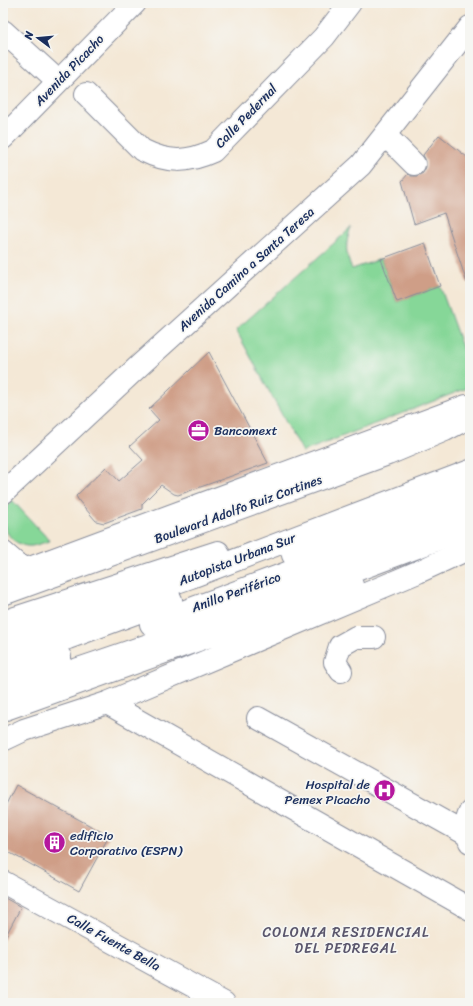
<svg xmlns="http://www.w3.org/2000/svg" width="473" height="1006" font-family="Sriracha,sans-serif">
<rect width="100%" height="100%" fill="#f6f6f2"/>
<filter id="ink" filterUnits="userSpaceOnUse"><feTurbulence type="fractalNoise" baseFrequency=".025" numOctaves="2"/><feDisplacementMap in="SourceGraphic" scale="8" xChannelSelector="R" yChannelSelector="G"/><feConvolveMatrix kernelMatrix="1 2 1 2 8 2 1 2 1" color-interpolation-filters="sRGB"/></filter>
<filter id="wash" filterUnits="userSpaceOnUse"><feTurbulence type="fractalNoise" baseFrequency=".012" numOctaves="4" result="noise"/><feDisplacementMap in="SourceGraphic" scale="16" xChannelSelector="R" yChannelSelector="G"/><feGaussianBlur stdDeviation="0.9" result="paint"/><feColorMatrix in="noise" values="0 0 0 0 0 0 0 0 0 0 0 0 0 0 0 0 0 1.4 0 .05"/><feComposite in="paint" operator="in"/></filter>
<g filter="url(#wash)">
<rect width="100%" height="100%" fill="#f4e8d6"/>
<path fill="#86d798" stroke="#50837b" d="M351 228C345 243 345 254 352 269L381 259 397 302 440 286 470 369V387L302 452 236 330Z
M12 500 50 541C45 542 38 545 32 546 15 548 0 530 4 513 6 508 9 504 12 500Z"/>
<g id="blocks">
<path fill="#cf9e87" d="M439 135 467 157 470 165V282L467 283 444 213 414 224 402 181 408 174 411 176H417L423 173 426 167V161L423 155Z
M425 243 440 286 397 302 381 259Z
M209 352 268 463 178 495 174 494 161 485 142 504V509L104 523 96 521 79 501 76 496 106 467 119 481 143 460 130 446 159 420 149 409Z
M16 785 109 836 79 891 3 849V810Z
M3 897 21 907 3 941Z"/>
</g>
</g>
<g filter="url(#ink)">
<use href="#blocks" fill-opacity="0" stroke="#888c9a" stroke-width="1"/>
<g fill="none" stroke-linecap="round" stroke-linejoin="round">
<defs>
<path id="minor" d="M3 31 58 81
M86 94 142 150C168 163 187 163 213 151L324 37 350 3
M385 135 414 164
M3 138 135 3
M3 493 140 365 361 165 470 27
M3 552 17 564 27 569
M341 671 335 662 340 646 356 637H374
M107 703 470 909
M258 718 466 834
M470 812C465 823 465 831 470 842
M3 882 224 1003"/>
<path id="major" d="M3 575 27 569 466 406
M3 594 388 454 445 430 470 417
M3 710 352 585
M3 740 24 730 107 703 418 572 470 548"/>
<path id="highway" d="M293 555 470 489
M3 622 218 552
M151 624 287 573 381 541 470 507
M3 643 191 577 470 471
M3 660 68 638 171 600
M3 677 60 657
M3 694C160 643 316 586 470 527"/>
</defs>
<use href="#minor" stroke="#888c9a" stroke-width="24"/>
<use href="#major" stroke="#888c9a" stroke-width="24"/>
<use href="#highway" stroke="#888c9a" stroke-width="24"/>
<use href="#minor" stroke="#fff" stroke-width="22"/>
<use href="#major" stroke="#fff" stroke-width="22"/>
<use href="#highway" stroke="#fff" stroke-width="22"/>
</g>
</g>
<defs>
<symbol id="office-disc" viewBox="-11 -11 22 22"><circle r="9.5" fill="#b5179e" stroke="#f6f6f2"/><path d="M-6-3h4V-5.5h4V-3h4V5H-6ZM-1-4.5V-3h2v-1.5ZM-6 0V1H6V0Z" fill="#fff"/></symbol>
<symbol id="hospital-disc" viewBox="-11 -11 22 22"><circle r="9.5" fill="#b5179e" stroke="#f6f6f2"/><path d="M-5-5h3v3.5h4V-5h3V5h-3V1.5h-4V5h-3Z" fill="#fff"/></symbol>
<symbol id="building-disc" viewBox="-11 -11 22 22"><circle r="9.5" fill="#b5179e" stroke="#f6f6f2"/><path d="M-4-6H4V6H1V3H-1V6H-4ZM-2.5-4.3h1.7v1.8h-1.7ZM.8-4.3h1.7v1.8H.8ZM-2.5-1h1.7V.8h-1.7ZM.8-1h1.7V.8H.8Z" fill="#fff"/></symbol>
</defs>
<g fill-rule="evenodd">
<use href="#office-disc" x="186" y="418" width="25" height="25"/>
<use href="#hospital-disc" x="372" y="778" width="25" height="25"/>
<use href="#building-disc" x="42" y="830" width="25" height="25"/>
</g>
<g text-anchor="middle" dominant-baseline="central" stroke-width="3.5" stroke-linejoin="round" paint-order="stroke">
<g font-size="13" fill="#1b2f5e" stroke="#f6f6f2">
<text transform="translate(69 70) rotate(-46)">Avenida Picacho</text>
<text transform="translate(246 116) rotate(-46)">Calle Pedernal</text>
<text transform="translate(246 269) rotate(-42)">Avenida Camino a Santa Teresa</text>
<text transform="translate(238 509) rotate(-20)">Boulevard Adolfo Ruiz Cortines</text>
<text transform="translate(237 559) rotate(-21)">Autopista Urbana Sur</text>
<text transform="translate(236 592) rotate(-20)">Anillo Periférico</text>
<text transform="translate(114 942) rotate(29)">Calle Fuente Bella</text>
</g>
<g font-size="13" fill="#1b2f5e" stroke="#f6f6f2" text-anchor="start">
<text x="214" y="430">Bancomext</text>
<text x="370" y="784" text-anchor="end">Hospital de<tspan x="370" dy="15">Pemex Picacho</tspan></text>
<text x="70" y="835">edificio<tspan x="70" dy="15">Corporativo (ESPN)</tspan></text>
</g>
<g font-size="14" letter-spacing="1" fill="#5a566c" stroke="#f6f6f2">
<text x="346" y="932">COLONIA RESIDENCIAL<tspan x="346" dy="16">DEL PEDREGAL</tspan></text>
</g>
</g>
<rect width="473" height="1006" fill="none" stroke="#f6f6f2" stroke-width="16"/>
<g transform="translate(38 38) rotate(286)" stroke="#f6f6f2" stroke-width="3" paint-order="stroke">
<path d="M0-3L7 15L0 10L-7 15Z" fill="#1b2f5e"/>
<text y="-6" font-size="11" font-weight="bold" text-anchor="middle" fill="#1b2f5e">N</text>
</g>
</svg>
